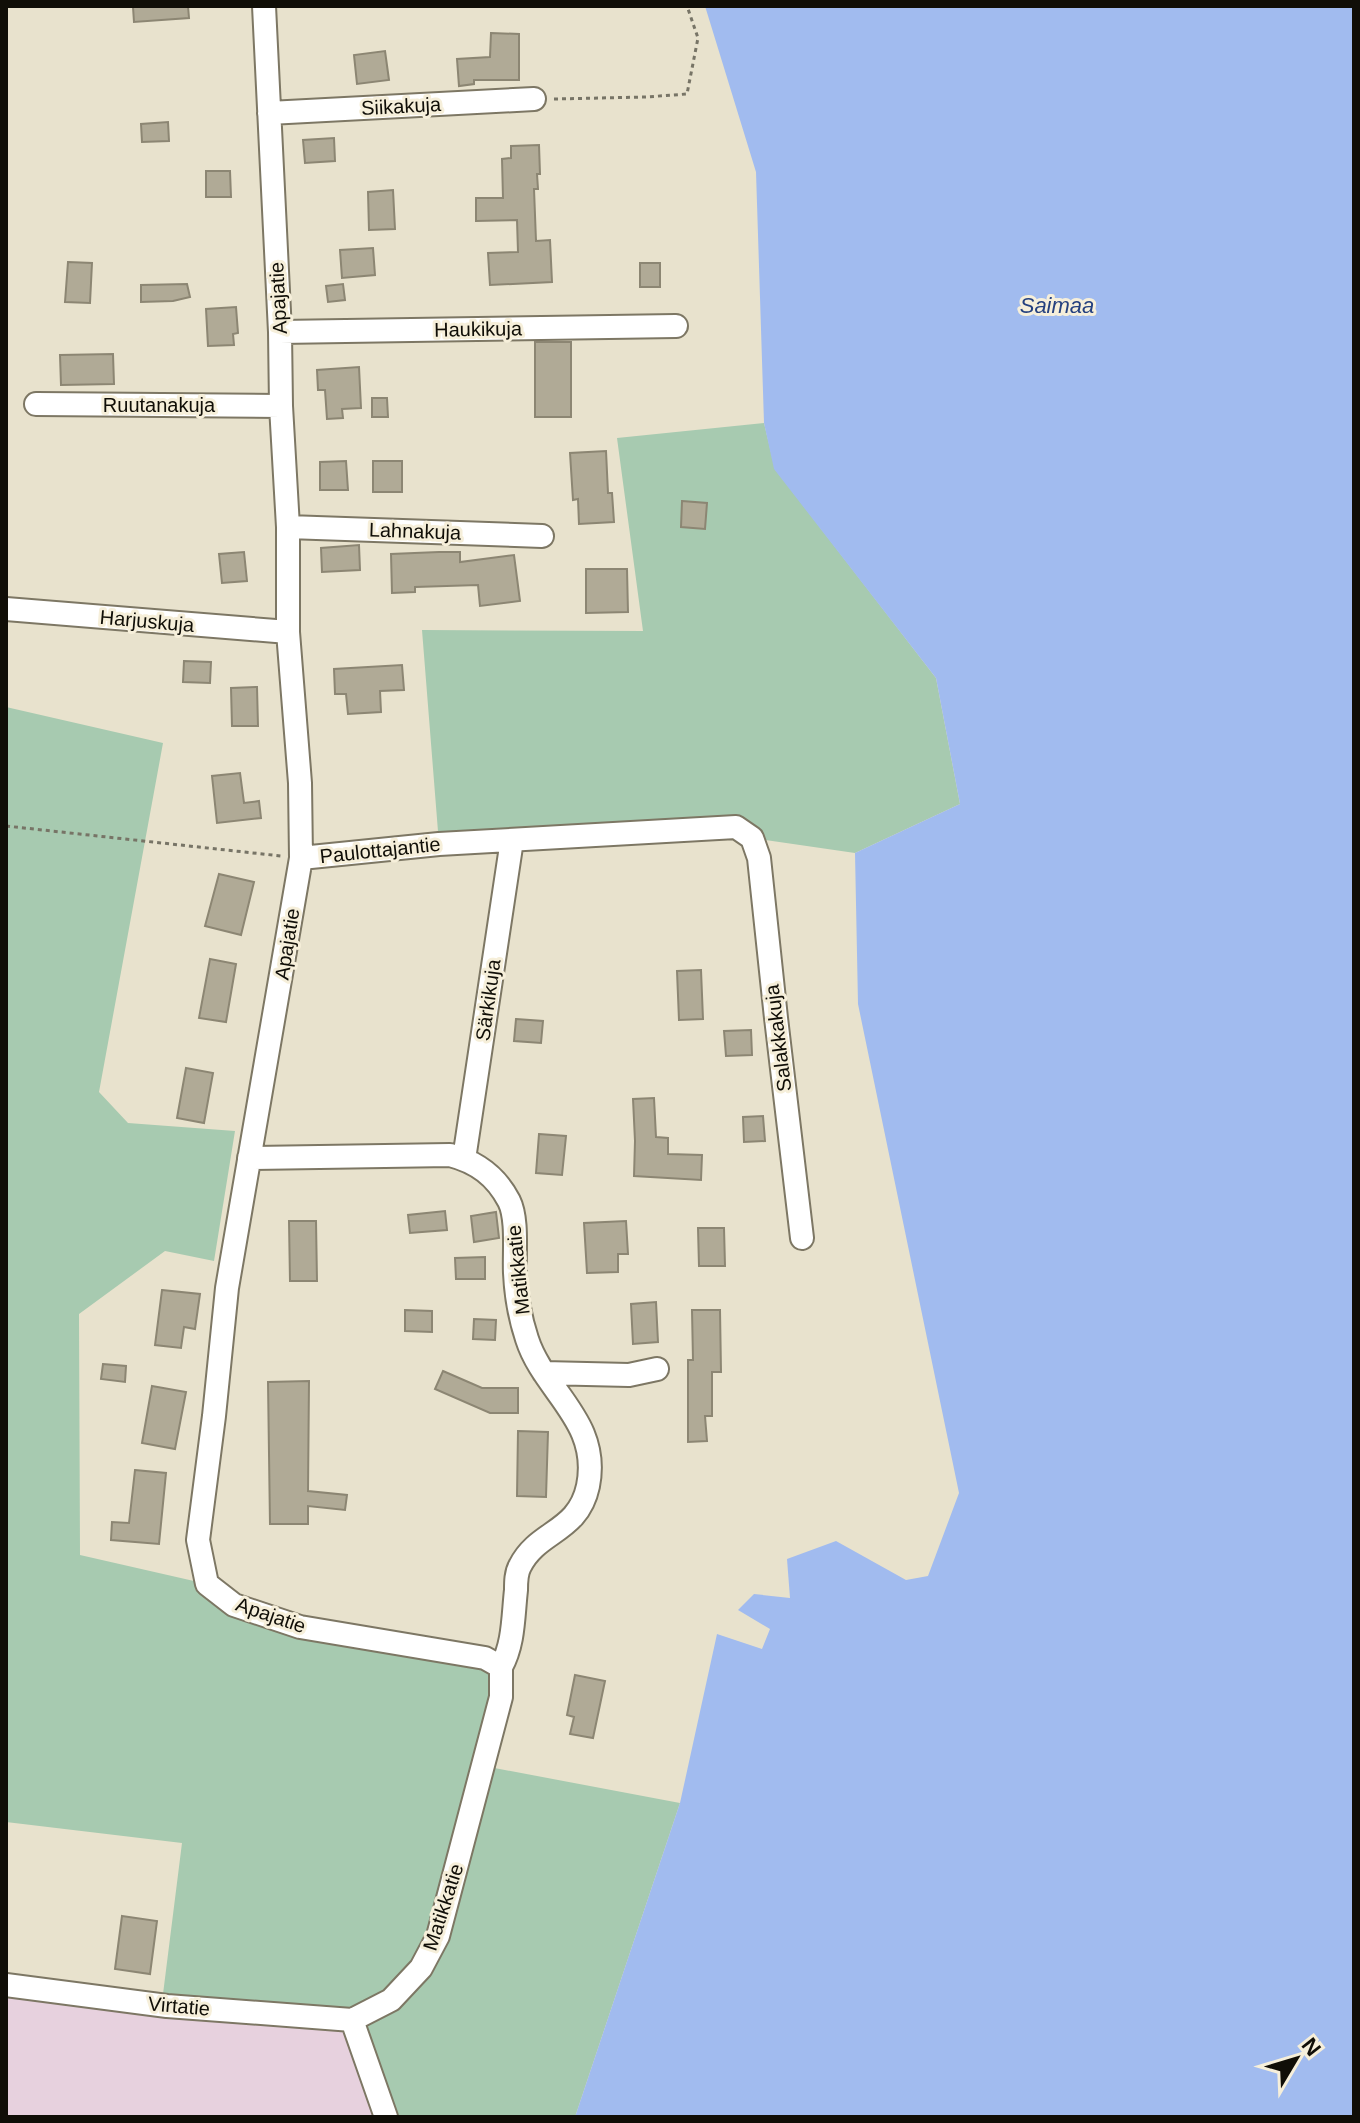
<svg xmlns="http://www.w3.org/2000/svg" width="1360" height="2123" font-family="Arial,sans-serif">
<rect width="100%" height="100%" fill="#e8e2cd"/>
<path fill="#e7d1de" d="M6 1985 352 2020 386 2117H6Z"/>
<path fill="#a7cab0" d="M764 423 775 469 936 678 960 804 855 853 752 838 736 827 439 844 422 630 643 631 617 438Z
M6 707 163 743 99 1092 128 1123 235 1131 214 1261 165 1251 79 1314 80 1555 207 1584 234 1605 501 1667 484 1766 680 1803 575 2117H386L352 2020 167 2006 163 1994 182 1843 6 1822Z"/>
<path fill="#a1bbef" d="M705 6H1354V2117H575L680 1803 717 1634 762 1649 770 1629 738 1610 754 1594 790 1598 787 1559 836 1541 906 1580 928 1576 959 1493 858 1004 855 853 960 804 936 678 774 469 764 423 756 172Z"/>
<path fill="#b0aa96" stroke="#8c8673" stroke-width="2" d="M146 6H188L189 18 134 22 133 7Z
M491 33 519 34V80H474V84L459 86 457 59 490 57Z
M385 51 389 80 357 84 354 55Z
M168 122 169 141 142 142 141 124Z
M334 138 335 161 305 163 303 140Z
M539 145 540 174H537L538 189H534L536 241 550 240 552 282 490 285 488 253 518 252 517 220 476 221V198H503L502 159 511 158V146Z
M206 171H230L231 197H206Z
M393 190 395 229 369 230 368 192Z
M373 248 375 275 342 278 340 250Z
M68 262 92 263 90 303 65 302Z
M640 263H660V287H640Z
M187 284 190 297 173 301 141 302V285Z
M343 284 345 300 328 302 326 286Z
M236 307 238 333 233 334 234 345 208 346 206 309Z
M535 342H571V417H535Z
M113 354 114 384 61 385 60 355Z
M359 367 361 408 342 409 343 418 327 419 325 390H318L317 370Z
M372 398H387L388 417H372Z
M606 451 608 493H612L614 522 579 524 578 499 573 500 570 453Z
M346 461 348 490H320V462Z
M373 461H402V492H373Z
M682 501 707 503 705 529 681 527Z
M359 545 360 570 322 572 321 548Z
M244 552 247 581 222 583 219 554Z
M439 552H460V562L514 555 520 601 480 606 478 585 415 587V592L392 593 391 554Z
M586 569H627L628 612 586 613Z
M184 661 211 662 210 683 183 682Z
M402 665 404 690 380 691 381 712 348 714 346 694H335L334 669Z
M257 687 258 726H232L231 688Z
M240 773 244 803 259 801 261 818 217 823 212 776Z
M219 874 254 882 241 935 205 926Z
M210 959 236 964 226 1022 199 1018Z
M701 970 703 1019 679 1020 677 971Z
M516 1019 543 1021 541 1043 514 1041Z
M751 1030 752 1055 726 1056 724 1031Z
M186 1068 213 1073 204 1123 177 1118Z
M654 1098 656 1137 668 1138V1154L702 1155 701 1180 634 1176 635 1141 633 1099Z
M763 1116 765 1141 744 1142 743 1117Z
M539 1134 566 1136 562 1175 536 1173Z
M445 1211 447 1230 410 1233 408 1215Z
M496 1212 499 1238 474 1242 471 1216Z
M289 1221H316L317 1281H290Z
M626 1221 628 1254H618V1272L587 1273 584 1223Z
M698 1228H724L725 1266H699Z
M485 1257V1279H456L455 1258Z
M162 1290 200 1294 195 1329 184 1327 181 1348 155 1345Z
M656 1302 658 1342 633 1344 631 1304Z
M405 1310 432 1311V1332L405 1331Z
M692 1310H720L721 1372H712V1416H705L707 1441 688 1442V1360H693Z
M474 1319 496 1320 495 1340 473 1339Z
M103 1364 126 1366 125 1382 101 1379Z
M443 1371 482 1388H518V1413H490L435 1389Z
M309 1381 308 1491 347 1495 345 1510 308 1506V1524H270L268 1382Z
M152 1386 186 1392 175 1449 142 1443Z
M518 1431 548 1432 546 1497 517 1496Z
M135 1470 166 1473 159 1544 111 1540 112 1522 129 1523Z
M575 1675 605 1681 593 1738 570 1734 574 1717 567 1715Z
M122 1916 157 1921 150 1974 115 1969Z"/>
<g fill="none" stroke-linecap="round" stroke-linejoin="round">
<defs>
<path id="minor" d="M264 6 280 332 281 406 288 527V632L300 783 301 858 227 1288 214 1416 198 1540 207 1584 234 1605 300 1627 485 1658 501 1667V1697L438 1936 421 1968 391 2000 352 2020
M269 113 534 99
M280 332 676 326
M36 404 281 406
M288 527 542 536
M6 609 288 632
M301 858 439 844 736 827 752 838 759 858 776 1018 802 1238
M249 1158 450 1155C477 1162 496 1176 509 1201 518 1219 514 1253 515 1273 516 1295 520 1318 527 1339 544 1392 601 1421 588 1486 578 1533 538 1530 520 1566 516 1573 516 1582 516 1590 513 1616 514 1644 501 1667
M464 1159 512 840
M544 1373 629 1375 657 1369
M6 1985 167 2006 352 2020
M352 2020 386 2117"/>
</defs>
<use href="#minor" stroke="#7d7764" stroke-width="26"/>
<path stroke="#777466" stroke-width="3" stroke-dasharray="4 4" stroke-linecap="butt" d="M554 99 646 97 687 94 698 38 687 6
M6 826 281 856"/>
<use href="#minor" stroke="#fff" stroke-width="22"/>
</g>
<g text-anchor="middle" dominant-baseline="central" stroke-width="6" stroke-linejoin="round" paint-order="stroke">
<g font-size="20" fill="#100e07" stroke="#f6efda">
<text transform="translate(401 106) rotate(-3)">Siikakuja</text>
<text transform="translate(278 298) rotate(-93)">Apajatie</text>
<text transform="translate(478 329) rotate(-1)">Haukikuja</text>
<text x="159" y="405">Ruutanakuja</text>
<text transform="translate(415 531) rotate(2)">Lahnakuja</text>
<text transform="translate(147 621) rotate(5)">Harjuskuja</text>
<text transform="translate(380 850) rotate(-6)">Paulottajantie</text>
<text transform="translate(287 944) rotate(-81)">Apajatie</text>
<text transform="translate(488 1000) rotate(-82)">Särkikuja</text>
<text transform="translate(778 1038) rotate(-97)">Salakkakuja</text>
<text transform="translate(518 1270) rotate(-96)">Matikkatie</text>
<text transform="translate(271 1615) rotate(19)">Apajatie</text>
<text transform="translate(443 1907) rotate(-72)">Matikkatie</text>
<text transform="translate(179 2006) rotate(5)">Virtatie</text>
</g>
<g font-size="22" font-style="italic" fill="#25417f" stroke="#f6efda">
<text x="1057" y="305">Saimaa</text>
</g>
</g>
<rect width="1360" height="2123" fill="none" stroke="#100e07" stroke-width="16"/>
<g transform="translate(1296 2059) rotate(52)" stroke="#f6efda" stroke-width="6" paint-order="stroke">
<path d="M0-6L14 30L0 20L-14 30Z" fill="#100e07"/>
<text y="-12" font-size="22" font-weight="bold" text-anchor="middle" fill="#100e07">N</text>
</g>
</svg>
